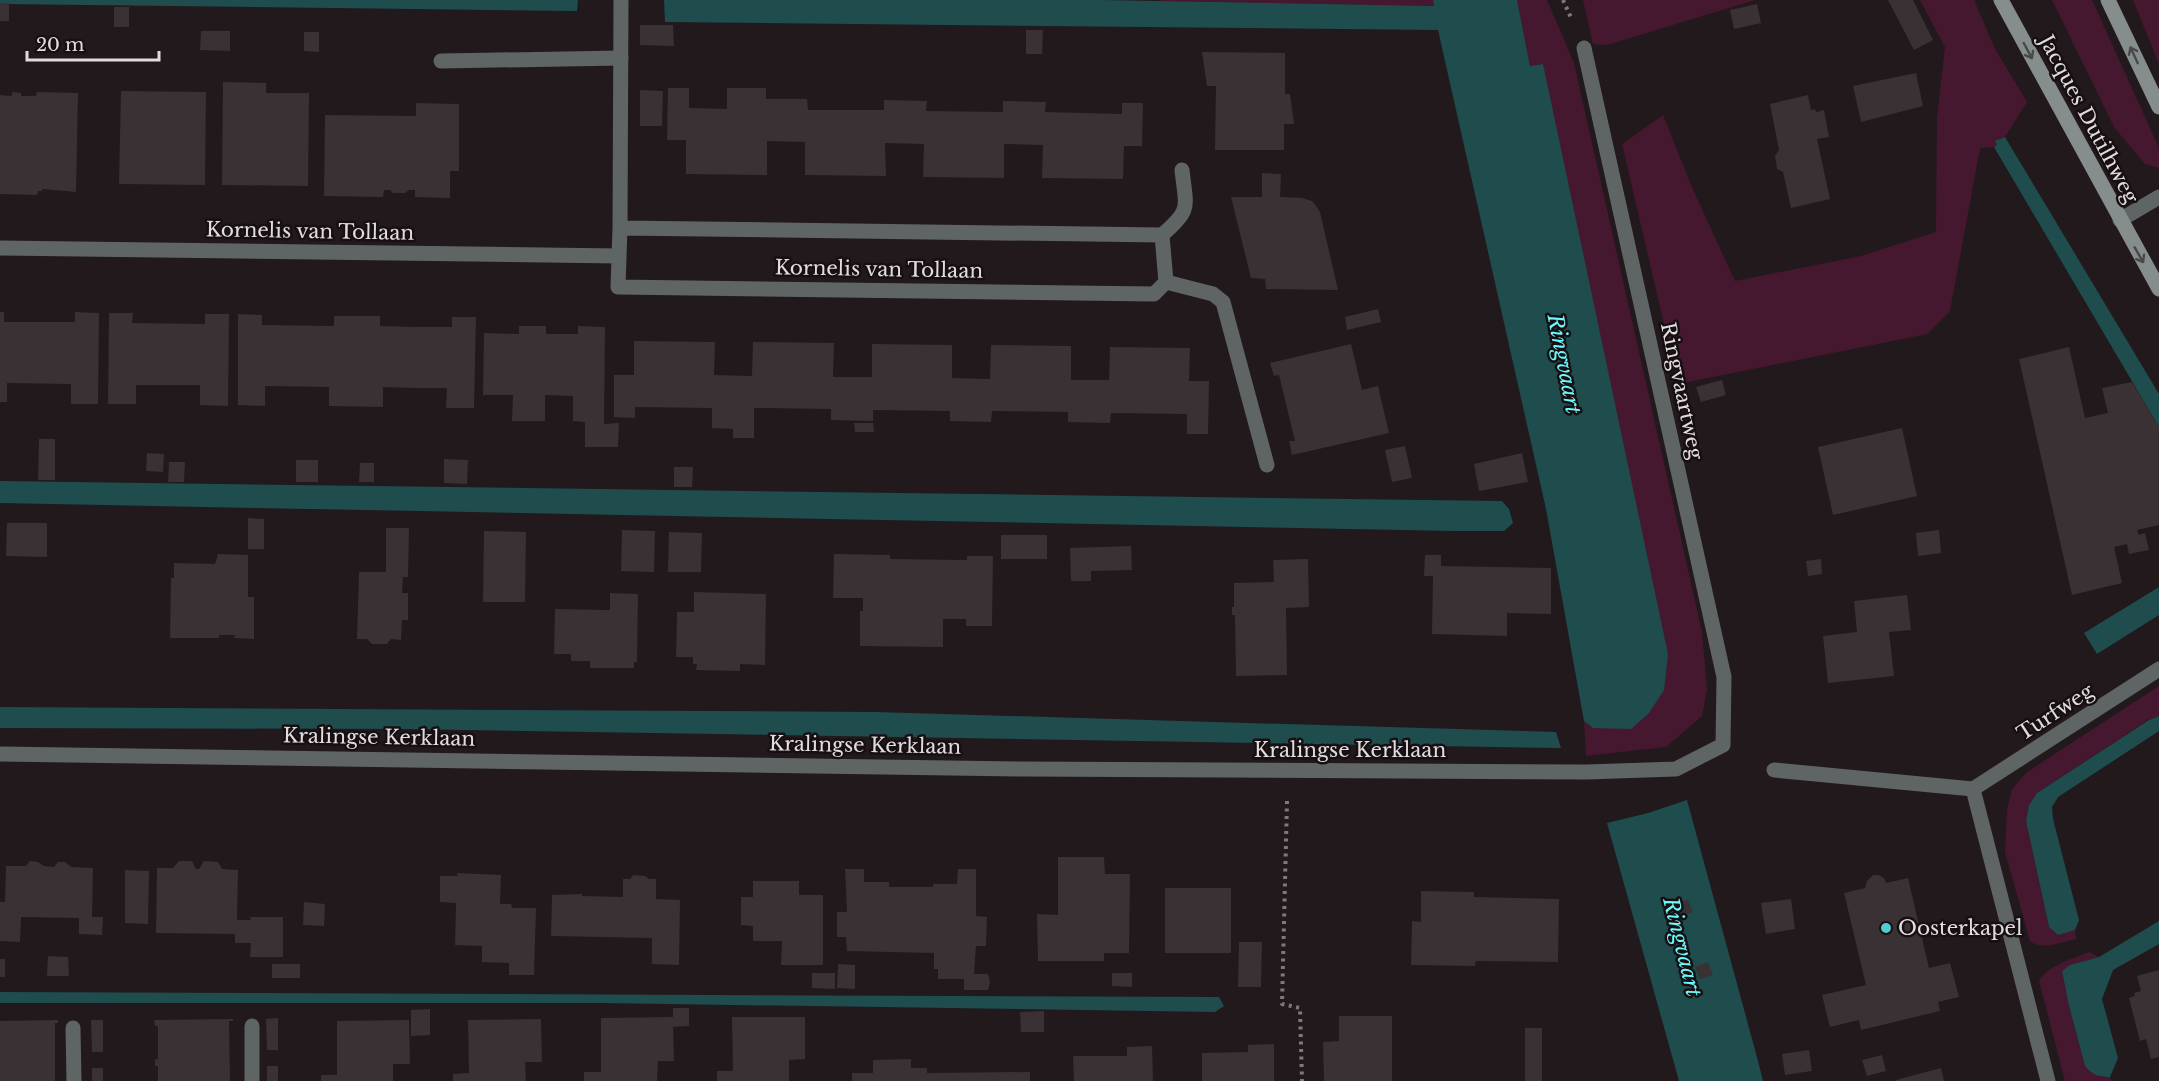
<svg xmlns="http://www.w3.org/2000/svg" width="2159" height="1081" font-family="'Libre Baskerville',serif">
<rect width="100%" height="100%" fill="#21191c"/>
<path fill="#461830" d="M1161 0H1433L1434 6 1161 1Z
M1517 0H1547L1574 63 1702 632 1707 689 1702 716 1666 747 1586 756 1584 721 1593 728 1543 64 1530 66Z
M1583 0H1755L1607 45 1593 44Z
M1920 0H1974L1995 49 2027 102 2005 137 1996 141 1997 145 1994 147 1980 148 1950 311 1927 334 1678 384 1622 144 1663 115 1691 185 1735 281 1861 256 1936 232 1937 119 1945 47Z
M2052 0H2092L2159 148V168L2145 164 2114 127Z
M2133 0H2159V64Z
M2159 686V716L2148 720 2037 793 2029 806 2026 821 2049 927 2058 935 2075 930 2076 939C2062 942 2042 951 2030 941L2005 852 2007 810 2012 789 2027 772Z
M2089 952 2099 957 2070 965 2062 971 2069 1006 2085 1066 2102 1077H2110L2111 1081H2065L2039 981C2049 964 2073 959 2089 952Z"/>
<path fill="#1f4c4d" d="M0 0H578L577 11 0 4Z
M664 0H1101L1434 6 1433 0H1517L1530 66 1543 64 1668 654 1664 690 1649 713 1631 729 1593 728 1584 721 1546 509 1438 30 665 22Z
M2005 137 2159 394V427L1994 147 1997 145 1995 141Z
M0 481 1502 501 1509 509 1513 523 1504 531H1455L0 503Z
M2159 587V615L2097 654 2084 633Z
M0 707 876 712 1556 732 1561 748 409 729 0 728Z
M2159 716V731L2058 797 2052 807 2053 819 2079 920 2075 930 2058 935 2049 927 2026 821 2029 805 2037 793 2149 720Z
M1687 800 1758 1061 1763 1081H1679L1607 823 1648 813Z
M2159 921V944L2113 970 2102 999 2118 1058 2110 1077C2100 1077 2092 1075 2085 1066L2069 1006 2062 971 2070 965 2099 957Z
M0 992 1219 997 1224 1006 1215 1012 602 1003H0Z"/>
<path fill="#393134" d="M1888 0H1913L1933 40 1914 50Z
M0 3H9V21H0Z
M1757 4 1761 23 1734 29 1730 10Z
M114 7H129V27H114Z
M640 25H673L674 46 640 45Z
M1026 30H1043L1042 54H1026Z
M201 31H230V51L200 50Z
M304 32H319V52L304 51Z
M1202 52 1285 53V94H1290L1294 124H1284V150H1215L1216 86H1207Z
M1916 73 1923 106 1861 122 1853 86Z
M223 82 266 83V93H309L308 186 222 185Z
M668 88H689V108L727 109V88H766V99H807L808 110H884V100L927 101 926 111 1003 112V101L1046 102 1045 112 1122 114V103H1143L1142 146H1124L1123 179 1042 178 1043 145 1004 144V178L923 177 924 144 885 143 886 176 805 175V142L767 141V175L686 174V140H667Z
M640 90 663 91 662 126H640Z
M121 91 206 92 205 185 119 184Z
M12 92 21 93V96H36L37 92 78 93 76 192 42 189V191H38L37 195 0 194V95L12 96Z
M1808 95 1811 110 1815 109 1816 112 1824 110 1829 137 1817 139 1830 199 1791 208 1783 172 1777 169 1775 156 1779 150 1770 104Z
M416 103 459 104V171H450V198L415 197V190H409L405 193H393L390 190H384L383 197H381L324 196 325 115 416 116Z
M1262 173 1281 174 1280 197 1302 198 1312 201 1316 206 1320 212 1338 290 1266 289 1265 279 1251 278 1231 197H1262Z
M1378 309 1381 322 1347 330 1345 317Z
M0 312H4V322H75V312L99 313 98 404H71V384L7 383V402H0Z
M109 313H133L132 323 205 324V314H229L228 406 200 405V385H136V404H108Z
M238 314 262 315V325L334 326V316H380V326L415 327H452V317H476L474 408H446L447 388H415L383 387V407L329 406V387L265 386V406L238 405Z
M519 326H546V334H578V326L605 327 604 424 619 423 618 447H585V422L573 421V396L545 395V421H512L513 395H483L484 333 519 334Z
M634 341 715 342 714 375 752 376 753 342 834 343 833 377H872V344L952 345V378L990 379 991 345 1071 346V380H1109L1110 347 1190 348 1189 381H1209L1208 434H1187V414L1111 413 1110 423 1068 422V412L992 411 991 422 950 421V411L873 410V421L831 420V409L754 408V438H733V429L712 428V408L635 407V418L614 417V375H634Z
M1351 344 1362 390 1378 386 1389 433 1292 455 1289 441H1295L1279 375 1274 376 1270 363Z
M2069 347 2085 418 2108 413 2102 388 2132 382 2159 427V525L2137 530 2139 535 2145 533 2149 550 2129 554 2127 544 2114 547 2122 583 2072 595 2019 359Z
M1722 380 1726 395 1701 402 1696 387Z
M854 423H873L874 432H855Z
M1902 428 1917 496 1833 515 1818 447Z
M39 439H55V480H38Z
M1405 446 1412 478 1392 482 1385 450Z
M147 453 164 454 163 472 146 471Z
M1522 453 1528 482 1479 491 1474 464Z
M444 459 468 460 467 484 444 483Z
M296 460H318V482H296Z
M169 462H185L184 482H168Z
M360 463H374V482H359Z
M674 467H693L692 487H674Z
M248 518 264 519V549H248Z
M7 523H47V557L6 556Z
M386 528H409L408 577H403L402 593H408V620H402L401 640 391 639 387 644H372L367 639H357L359 572H386Z
M622 530 655 531 654 572 621 571Z
M1939 530 1941 553 1918 556 1916 533Z
M484 531 526 532 525 602H483Z
M669 532 702 533 701 572H668Z
M1001 535H1047V559H1001Z
M1131 546 1132 570 1091 571V581H1071L1070 548Z
M218 554 248 555V597H254V639L234 638 235 635H219V638H170L171 578H174V563L215 564Z
M834 554 890 555V559L967 560V556H993L992 626H966V619H943V647L860 646V611H863V598H833Z
M1425 555H1441V566L1551 568V614L1507 613V636L1432 634 1433 576H1424Z
M1308 559 1309 607 1286 608 1287 675 1236 676 1235 615H1232V607H1234V583L1274 582 1273 560Z
M1821 559 1822 574 1808 576 1806 561Z
M694 592 766 594 765 665 740 664V671L696 670 697 664H693V657H676L677 612H694Z
M610 593 638 594 637 662H634V668H590V661H571V654H554L555 609 610 610Z
M1907 595 1911 630 1889 632 1894 676 1828 683 1823 636 1857 632 1854 601Z
M1058 857H1104L1105 874H1130L1129 953H1104V961H1038L1037 914 1058 915Z
M30 861 38 862 44 866 54 867 58 862H65L71 867 93 868 92 917H103L102 935 79 934V918L21 917 20 942 0 941V902H5L6 866H26Z
M179 861H192L196 869H199L204 861 218 862 222 869 238 870 237 920H251L250 917H283V957H250L251 943H235V934L156 933 157 868H173Z
M845 869H864V882H889V887H933V884H957L958 869H976V916L987 917 986 946H976L974 974H988L990 982 988 990H964V979H938V969H934V953L847 951 846 937H837V912H847Z
M125 870 149 871 148 924 125 923Z
M457 873 501 875 500 904H511L512 908H536L534 975H509V963L482 962V946L455 945 456 903 440 902V876H458Z
M633 875 645 876 649 879H656V899L680 900 679 965 652 964V938L551 936 552 895 582 894V896L623 897V879H630Z
M1873 875H1879L1884 878 1886 883 1908 878 1929 968 1950 963 1959 997 1938 1002 1940 1011 1861 1030 1859 1020 1830 1027 1822 995 1866 985 1844 893 1865 888 1867 881Z
M753 881H799V895H823V965H781L782 941H753V926L741 925V897H753Z
M1165 888H1231V953H1165Z
M1421 891 1474 892V897L1559 899 1558 962 1476 961 1475 966 1411 965 1412 921 1421 922Z
M1791 899 1795 929 1766 934 1761 903Z
M1688 900 1693 912 1680 916 1675 903Z
M304 902 325 904 324 926 303 925Z
M1239 942H1262L1261 987H1238Z
M48 956 68 957 69 976H47Z
M0 959H5V977H0Z
M1708 962 1713 975 1700 979 1695 967Z
M272 964H300V978H272Z
M838 964 855 965V989L837 988Z
M2159 970V1057L2151 1059 2146 1039 2140 1041 2129 998 2135 996 2134 993 2141 991 2137 976Z
M812 973H835V989L812 988Z
M1112 973H1132V987L1112 986Z
M673 1008H689V1026L673 1027 674 1061H658L657 1081H584V1072H601V1018L673 1017Z
M430 1009V1035L411 1036V1010Z
M1044 1011V1032H1021L1020 1012Z
M1339 1016H1392V1081H1324L1323 1042 1339 1041Z
M732 1017H805V1059L789 1060V1081H717V1071H733Z
M278 1018V1050H267L266 1019Z
M233 1019V1021H229L230 1081H158V1066H155V1059H158V1026H155L154 1020Z
M541 1019 542 1062H525L526 1081H453V1074L469 1073 468 1020Z
M58 1020V1023H55V1081H0V1021Z
M91 1020H103V1052H92Z
M409 1020 410 1064H393V1081H321V1075H337V1021Z
M1525 1028H1542V1081H1525Z
M1274 1044V1081H1202V1053L1248 1052V1045Z
M1152 1046 1153 1081H1074L1073 1056H1127V1047Z
M1809 1050 1812 1071 1785 1075 1782 1054Z
M1882 1055 1886 1071 1867 1076 1862 1060Z
M911 1059V1068H927V1073L1030 1072V1081H852V1073H873V1060Z
M267 1066H278V1081H267Z
M92 1068H103V1081H92Z
M1941 1068 1944 1081H1896V1080Z"/>
<g fill="none" stroke-linecap="round" stroke-linejoin="round">
<path stroke="#80797c" stroke-width="4" stroke-dasharray="3 4.5" stroke-linecap="butt" d="M1563 0 1572 20
M1287 801 1282 1004 1300 1008 1302 1081"/>
<path stroke="#5f6464" stroke-width="15" d="M441 61 621 58
M1162 235C1192 209 1186 208 1182 170
M1166 282 1213 294 1223 302 1267 465"/>
<path stroke="#5f6464" stroke-width="15" d="M2120 220 2159 197
M620 228 1162 235 1166 282 1154 294 618 287Z
M620 228 621 0
M0 248 619 256
M0 754 1021 769 1587 772 1676 769 1723 745 1724 677 1584 48
M1774 770 1973 789
M1973 789 2048 1081
M1973 789 2159 669
M252 1026V1081
M73 1028 74 1081"/>
<path stroke="#868d8d" stroke-width="15" d="M2001 0 2159 289
M2108 0 2159 107"/>
</g>
<defs><path id="oneway-shaft" d="M-6 0H5M1.5-3L5.5 0L1.5 3" fill="none" stroke-width="1.6" stroke-linecap="round" stroke-linejoin="round" transform="scale(1.5)"/></defs>
<g stroke="#49484a">
<use href="#oneway-shaft" transform="translate(2028 51) rotate(62)"/>
<use href="#oneway-shaft" transform="translate(2134 55) rotate(-115)"/>
<use href="#oneway-shaft" transform="translate(2139 255) rotate(60)"/>
</g>
<circle fill="#52cdcf" stroke="#171013" stroke-width="2" cx="1886" cy="928" r="6"/>
<g text-anchor="middle" dominant-baseline="central" stroke-width="5" stroke-linejoin="round" paint-order="stroke">
<g font-size="20" fill="#e2dcdf" stroke="#171013">
<text transform="translate(2089 119) rotate(62)">Jacques Dutilhweg</text>
<text transform="translate(310 231) rotate(1)">Kornelis van Tollaan</text>
<text transform="translate(879 269) rotate(1)">Kornelis van Tollaan</text>
<text transform="translate(1682 391) rotate(78)">Ringvaartweg</text>
<text transform="translate(2055 712) rotate(-33)">Turfweg</text>
<text transform="translate(379 737) rotate(1)">Kralingse Kerklaan</text>
<text transform="translate(865 745) rotate(1)">Kralingse Kerklaan</text>
<text x="1350" y="750">Kralingse Kerklaan</text>
</g>
<g font-size="20" fill="#e2dcdf" stroke="#171013" text-anchor="start">
<text x="1898" y="928">Oosterkapel</text>
</g>
<g font-size="21" font-style="italic" fill="#6cf9fc" stroke="#171013">
<text transform="translate(1564 364) rotate(79)">Ringvaart</text>
<text transform="translate(1682 947) rotate(76)">Ringvaart</text>
</g>
</g>
<path d="M27 51v9h132v-9" fill="none" stroke="#e2dcdf" stroke-width="3"/>
<text x="36" y="51" font-size="18" fill="#e2dcdf" stroke="#171013" stroke-width="4.5" paint-order="stroke">20 m</text>
</svg>
